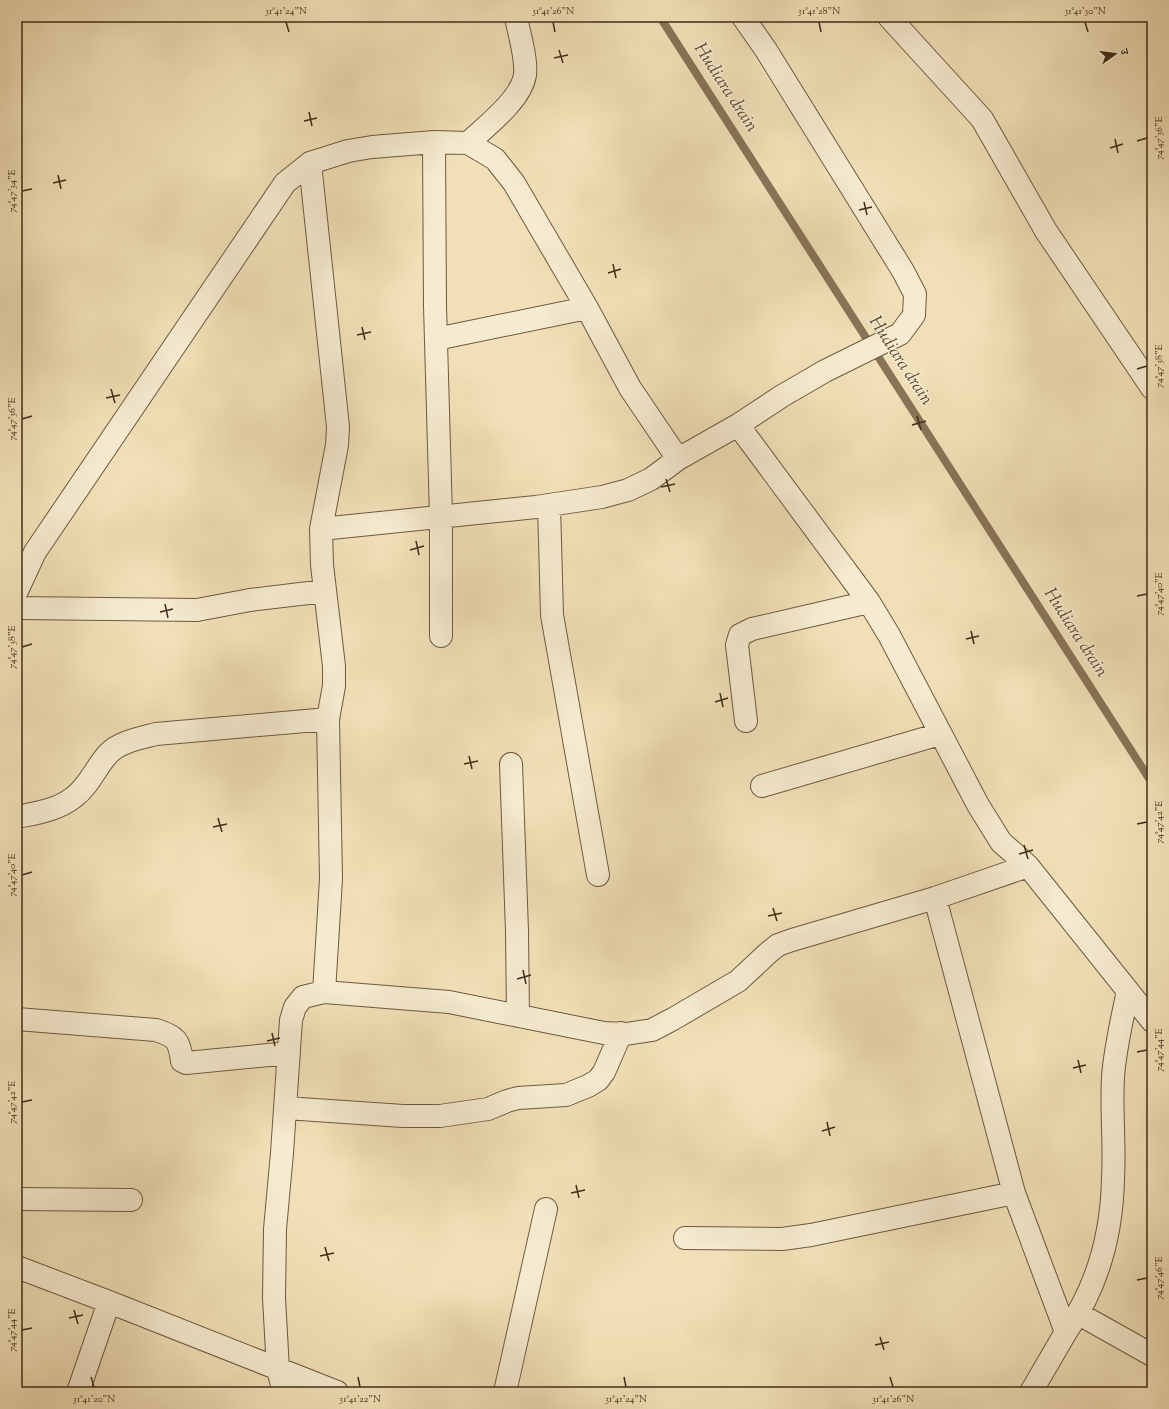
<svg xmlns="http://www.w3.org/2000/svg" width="1169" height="1409" font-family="'Sorts Mill Goudy','Noto Serif Devanagari',serif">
<rect width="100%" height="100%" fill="#f1e0b7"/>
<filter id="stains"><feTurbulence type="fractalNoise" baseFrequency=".005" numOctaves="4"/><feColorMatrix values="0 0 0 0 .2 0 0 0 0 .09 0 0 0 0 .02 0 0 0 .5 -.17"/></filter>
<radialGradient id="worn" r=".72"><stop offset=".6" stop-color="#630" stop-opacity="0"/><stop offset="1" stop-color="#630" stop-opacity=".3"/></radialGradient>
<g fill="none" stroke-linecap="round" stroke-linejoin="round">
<path stroke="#877457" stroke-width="8" d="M660 17 1152 783"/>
<defs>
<path id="minor" d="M889 17 982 119 1046 231 1152 388
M434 142 435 306 441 517V636
M468 143C486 126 521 100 525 75 527 58 519 34 516 17
M436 339 587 308
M738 425 869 602 889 635 978 805 1001 842 1028 866 935 898 1014 1193 1066 1332 1031 1392
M549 505 552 615 598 875
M321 529 536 507 602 497 628 490 651 479 678 459
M17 591 35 552 285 183 310 163 348 151 372 147 434 142 468 143 495 159 514 183 587 308 630 388 678 459 738 425 782 396 825 371 900 334 914 315 915 294 903 271 766 50 743 17
M17 608 197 610 250 600 325 591
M746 721 737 645 740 635 752 629 869 602
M511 764 517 931 518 1016
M762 786 940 734
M17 817C37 813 58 810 74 797 89 786 96 767 108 754 119 742 141 738 156 734L328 719
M1028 866 1152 1021
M324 992 449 1002 604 1033 626 1034 652 1030 673 1019 738 981 768 953 778 945 792 940 935 898
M17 1019 156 1030C176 1037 179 1039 182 1061L186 1063 289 1053
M286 1108 403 1116H440L488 1109 507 1101 518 1098 566 1095 588 1086 598 1080 604 1072 621 1033
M17 1199 131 1200
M685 1238 782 1239 811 1235 1014 1193
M17 1267 109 1302 337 1392
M1079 1314 1152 1355
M1066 1332C1098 1286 1112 1233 1113 1178 1115 1144 1111 1111 1113 1077 1115 1049 1122 1019 1128 991
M78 1392 109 1302
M284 1392 278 1370 274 1298 275 1229 282 1153 291 1020 295 1007 303 997 324 992 331 879 328 719 334 686V666L322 565 321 529 337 445 338 427 310 163
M505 1392 546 1209"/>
</defs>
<use href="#minor" stroke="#6d5a3f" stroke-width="24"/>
<use href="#minor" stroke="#f6ebd0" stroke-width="22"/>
</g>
<path fill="none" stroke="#412d17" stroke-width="1.5" d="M286 22 289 32M553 22 555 32M819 22 821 32M1085 22 1088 32M559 50 563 63M554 58 568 55M309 112 312 126M304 121 317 118M1115 139 1118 153M1137 141 1147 138M1110 148 1123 144M58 175 61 189M53 183 66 180M22 191 32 189M864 202 867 215M859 210 872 207M613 264 616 278M608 273 621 269M362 327 365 340M357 335 371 332M1137 369 1147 366M111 389 115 403M106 398 120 395M917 416 921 430M22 419 32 416M912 425 926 421M666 479 670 492M661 487 675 484M416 541 419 555M410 550 424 546M1137 596 1147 594M165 604 168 618M160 612 173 609M971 631 974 644M966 639 979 636M22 647 32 644M720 693 723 707M715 702 728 698M469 756 472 769M464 764 478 761M218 818 222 832M1137 824 1147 822M213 827 227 824M1024 845 1028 859M1019 854 1033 850M22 875 32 872M773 908 777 921M768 916 782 913M523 970 526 984M517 979 531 975M272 1033 275 1046M267 1041 280 1038M1137 1052 1147 1050M1078 1060 1081 1073M1073 1068 1086 1065M22 1102 32 1100M827 1122 830 1136M822 1131 835 1127M576 1185 579 1198M571 1193 585 1190M325 1247 329 1261M320 1256 334 1253M1137 1280 1147 1278M74 1310 78 1324M69 1318 83 1315M22 1330 32 1328M880 1337 884 1350M875 1345 889 1342M91 1377 94 1387M358 1377 360 1387M624 1377 626 1387M890 1377 893 1387"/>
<g text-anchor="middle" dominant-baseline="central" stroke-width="3" stroke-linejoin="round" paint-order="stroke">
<g font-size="18" font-style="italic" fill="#5e4a32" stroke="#f6ebd0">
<text transform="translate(725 88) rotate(57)">Hudiara drain</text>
<text transform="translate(900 361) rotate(57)">Hudiara drain</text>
<text transform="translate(1075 633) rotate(57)">Hudiara drain</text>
</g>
</g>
<rect width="1169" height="1409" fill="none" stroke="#f1e0b7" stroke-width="44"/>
<g transform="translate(1115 54) rotate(76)" stroke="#f6ebd0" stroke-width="3" paint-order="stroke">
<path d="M0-3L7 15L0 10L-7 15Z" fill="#412d17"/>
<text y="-6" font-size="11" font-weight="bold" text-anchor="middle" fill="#412d17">उ</text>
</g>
<rect x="22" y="22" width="1125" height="1365" fill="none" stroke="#412d17" stroke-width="1.5"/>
<g font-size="10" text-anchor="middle" fill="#412d17">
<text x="286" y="14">31°41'24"N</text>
<text x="553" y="14">31°41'26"N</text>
<text x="819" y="14">31°41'28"N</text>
<text x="1085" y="14">31°41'30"N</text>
<text transform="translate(1158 138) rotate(-90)" y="4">74°47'36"E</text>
<text transform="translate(11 191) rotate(-90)" y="4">74°47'34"E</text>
<text transform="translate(1158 366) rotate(-90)" y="4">74°47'38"E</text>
<text transform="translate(11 419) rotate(-90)" y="4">74°47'36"E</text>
<text transform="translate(1158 594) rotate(-90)" y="4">74°47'40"E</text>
<text transform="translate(11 647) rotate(-90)" y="4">74°47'38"E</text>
<text transform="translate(1158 822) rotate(-90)" y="4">74°47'42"E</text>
<text transform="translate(11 875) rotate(-90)" y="4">74°47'40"E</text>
<text transform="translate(1158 1050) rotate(-90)" y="4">74°47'44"E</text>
<text transform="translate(11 1102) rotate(-90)" y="4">74°47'42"E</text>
<text transform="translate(1158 1278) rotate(-90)" y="4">74°47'46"E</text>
<text transform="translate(11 1330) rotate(-90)" y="4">74°47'44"E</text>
<text x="94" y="1402">31°41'20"N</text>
<text x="360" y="1402">31°41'22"N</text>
<text x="626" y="1402">31°41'24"N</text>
<text x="893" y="1402">31°41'26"N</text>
</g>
<rect width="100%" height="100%" filter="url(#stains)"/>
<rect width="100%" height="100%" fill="url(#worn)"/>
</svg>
